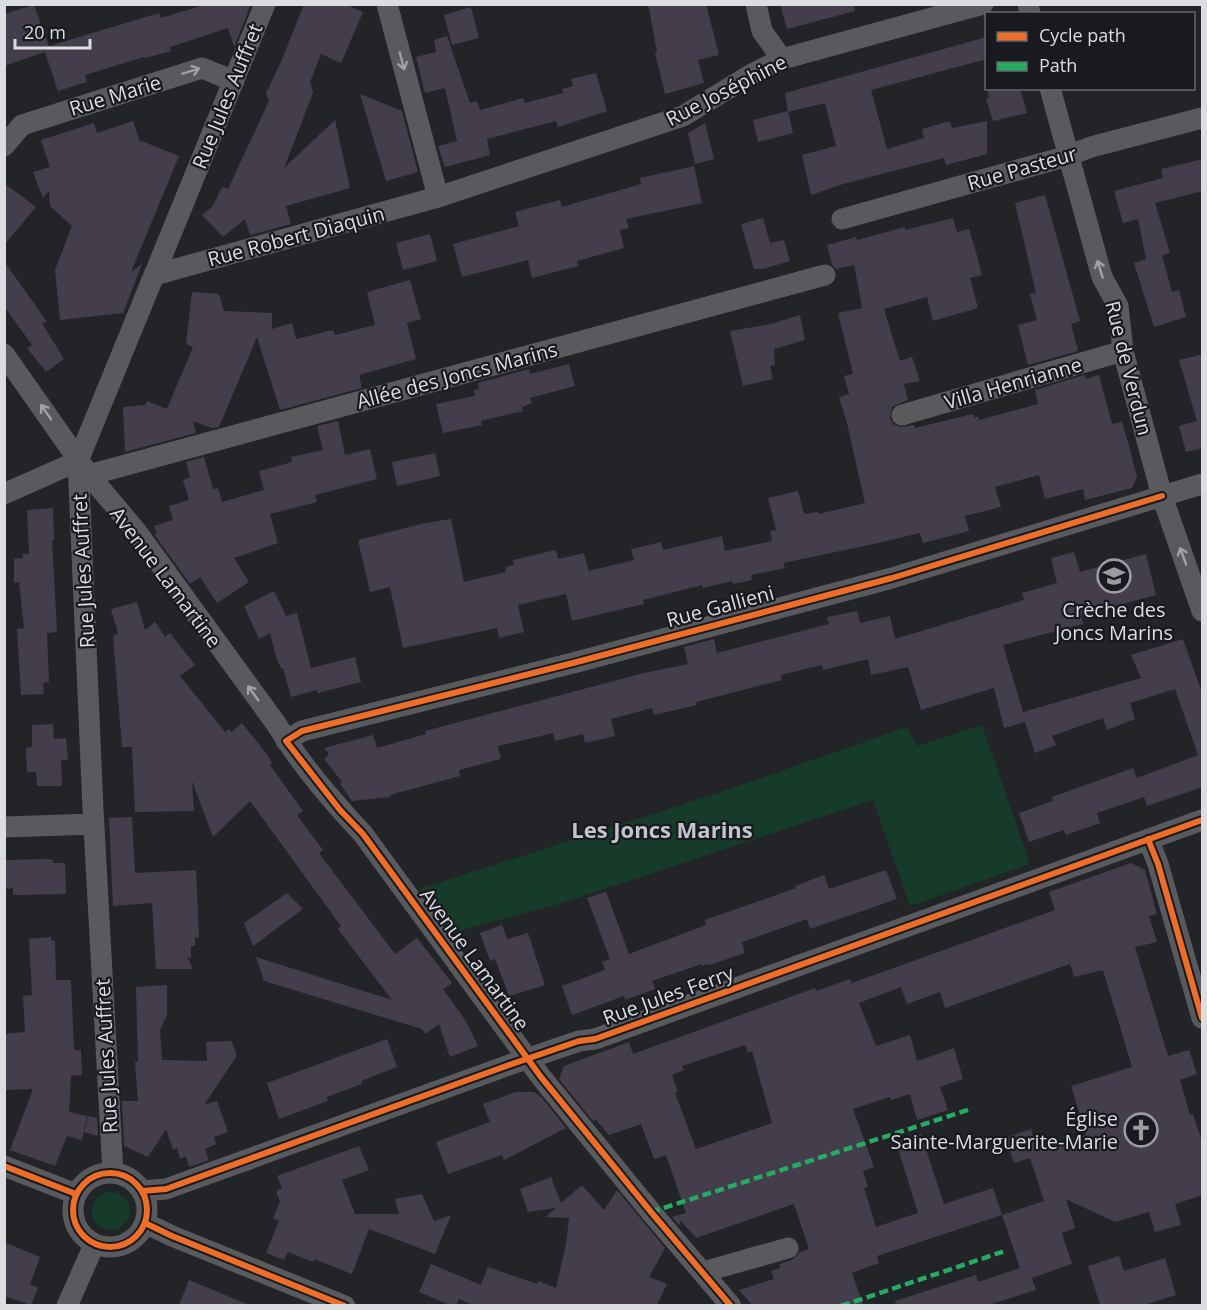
<svg xmlns="http://www.w3.org/2000/svg" width="1207" height="1310" font-family="'Open Sans',sans-serif">
<rect width="100%" height="100%" fill="#222427"/>
<path fill="#173b2a" d="M982 725 1030 864 910 906 873 800 559 904 451 933 419 889 718 793 907 727 917 746Z
M92 1211a19 19 0 1 1 38 0a19 19 0 1 1-38 0Z"/>
<path fill="#443e4c" fill-rule="evenodd" d="M207 4H251L234 47 228 28 170 47 171 51 145 58 144 57 85 75 87 82 58 91 45 52 4 66V14L34 5 49 46 159 13 161 18Z
M304 4H344L363 12 341 63 321 54 310 82 313 93 284 168 335 120 350 188 286 206 291 224 250 235 245 219 223 237 202 215 213 206 222 187 228 189 269 101 266 93 281 62Z
M648 4H706L719 55 698 60 704 83 665 94 655 53 657 52Z
M780 4H854L855 11 787 29Z
M471 7 479 38 452 45 444 15Z
M447 36 470 103 477 101 480 110 523 98 525 103 563 93 562 89 573 86 571 79 596 73 607 111 558 127 556 121 487 139 490 155 445 167 438 146 457 141 445 88 425 93 416 57 436 52 434 40Z
M987 37V59L871 90 887 149 924 138 922 129 950 121 952 128 987 121V154L946 165 944 158 843 184 811 195 802 155 836 146 825 103 788 112 785 93Z
M987 88H1020L1027 113 993 121 986 99 989 98Z
M360 94 402 111 418 172 386 181Z
M788 111 793 133 758 142 753 120Z
M133 121 139 140 179 156 131 272 142 264 123 313 60 320 55 270 72 226 50 206 49 191 43 198 33 172 50 167 41 140 94 123 97 133Z
M705 123 714 159 695 164 688 133Z
M1203 159V191L1155 203 1170 253 1162 255 1172 292 1179 290 1186 317 1154 327 1134 263 1146 259 1138 219 1123 223 1114 191 1163 178 1161 169Z
M694 166 702 203 626 219 629 228 620 230 624 248 577 261 578 266 532 278 528 260 462 277 453 244 519 226 515 212 560 200 562 207 641 184 640 178Z
M4 183 36 207 4 245Z
M1045 195 1080 321 1071 324 1078 351 1028 365 1018 325 1037 320 1030 294 1036 293 1015 203Z
M763 218 770 243 784 240 790 261 763 269H754L741 224Z
M953 218 957 232 969 229 976 252 982 275 970 278 978 308 933 321 927 297 884 309 900 361 912 357 920 381 904 384 908 400 892 407 890 418 893 424 900 427 914 425 915 428 973 414 975 418 978 416 979 420 1038 404 1035 390 1084 375 1086 379 1099 375 1112 424 1122 422 1129 446 1137 477 1132 488 1085 500 1083 489 1045 499 1039 475 995 487 1001 507 965 516 969 531 923 543 920 533 874 544 783 563 785 568 751 575 752 580 733 584 732 581 703 588 702 585 643 600 644 604 572 621 566 594 518 605 524 632 499 638 497 628 403 648 390 587 370 592 358 540 425 523 451 519 464 582 506 572 505 567 514 565 513 560 556 550 558 559 584 553 589 571 634 560 631 549 661 542 663 550 722 536 725 551 772 541 770 531 776 530 768 498 798 491 804 514 818 512 819 514 865 503 847 423 839 397 849 394 844 376 853 374 838 313 862 308 854 265 836 269 832 265 827 245 856 237 857 240 905 227V230Z
M430 234 437 261 403 270 396 243Z
M4 261 47 322 42 323 64 359 46 372 27 348 32 345 4 306Z
M410 280 421 319 407 323 416 359 359 375 362 388 280 410 257 337 219 427 212 428 193 421 196 433 125 452 123 407 145 405 147 401 167 409 193 347 186 344 192 292 219 294 224 311 272 313V329L292 323 296 339 333 330 335 335 375 325 367 292Z
M800 315 805 340 774 349 775 365 770 366 773 379 743 386 730 331 771 324Z
M1203 354V448L1186 452 1179 426 1197 421 1179 360Z
M569 364 575 386 530 398 532 403 522 407 523 411 481 421 482 425 443 433 436 404 475 396 474 390 479 389 478 383 529 369 530 374Z
M338 421 345 455 370 449 377 479 315 495 317 502 270 514 278 543 234 558 249 582 217 603 200 577 190 584 154 534 157 533 154 526 173 520 169 506 189 500 183 480 190 477 186 462 204 457 213 489 218 488 222 502 264 490 259 471 292 462 291 457 323 450 317 426Z
M435 453 440 476 397 486 392 462Z
M53 508 54 540H52L57 632 47 633 49 682 43 683 44 694 21 695 17 629 24 628 19 582 14 583V559L23 558V554H29L27 510Z
M1074 552 1080 572 1146 554 1156 595 1081 615 1083 624 1003 645 1023 712 1141 678 1131 655 1183 639 1203 696V787L1147 806 1144 797 1097 813 1100 823 1066 835 1064 830 1029 842 1019 813 1053 801 1052 797 1133 768 1137 778 1198 755 1175 689 1130 703 1135 719 1107 730 1103 718 1052 736 1056 745 1035 753 1025 722 1004 728 994 688 921 710 908 667 871 675 868 659 823 670 822 665 781 675 782 680 696 702 697 705 654 715 652 708 611 719 615 736 585 743 583 734 555 741 553 733 498 746 501 759 459 770 460 776 390 795 391 797 352 801 340 784 342 782 324 759 329 754 324 748 373 735 377 748 426 734 425 731 644 673 688 664 684 647 714 639 717 653 829 624 827 617 857 611 860 623 890 616 895 639 1024 600 1022 593 1057 583 1051 558Z
M274 591 286 616 297 613 311 668 355 657 361 682 318 693 317 690 291 697 283 668H281L277 660 270 633 259 639 244 606Z
M137 602 145 630 155 622 165 637 170 633 195 665 180 676 225 732 229 729 232 732 242 723 269 757 272 763 270 765 303 811 297 815 323 850 319 853 395 954 417 938 452 983 443 989 466 1021 478 1046 450 1057 439 1024 425 1034 422 1029 264 981 256 957 392 1000 338 929 341 926 250 801 213 837 192 781 194 811 135 812 132 747H122L113 636 118 633 111 609Z
M53 724 54 739 66 738 68 760H61L62 786H37L36 772H27L26 748 32 747V725Z
M132 817 135 873 196 870 199 938H195V946H191V959L187 956 193 969H156L152 903 113 906 109 818Z
M46 859 53 860V863H65L66 894 13 895V888L4 889V860Z
M1131 863 1145 870 1157 914 1149 916 1157 942 1135 947 1168 1056 1189 1050 1197 1074 1180 1080 1190 1115 1193 1114 1203 1145V1195L1175 1204 1181 1225 1155 1232 1149 1212 1115 1222 1066 1199 1075 1228 1062 1233 1072 1264 1032 1278 1036 1290 988 1305H896L895 1301 976 1275 978 1282 1020 1268 1002 1215 877 1256 879 1263 852 1273 863 1305H752L739 1290 774 1279 771 1271 780 1268 779 1264 792 1260 800 1252 809 1249 794 1204 696 1238 681 1221 679 1225 672 1217 686 1213 666 1155 654 1159 641 1124 609 1135 596 1120 593 1121 559 1079 564 1066 629 1042 633 1054 815 988 816 991 850 979 852 983 1055 910 1049 892ZM1070 964 1074 977 1103 970 1132 1067 1071 1086 1086 1135 1037 1149 1031 1129 1005 1138 1014 1163 1030 1158 1044 1201 1002 1215 993 1188 944 1204 921 1134 896 1142 918 1213 876 1227 864 1188 868 1187 863 1171 874 1167 853 1109 890 1097 891 1100 910 1094 917 1120 948 1110 940 1087 963 1079 954 1048 917 1061 910 1035 876 1046 859 1003 901 987 907 1004 940 992 945 1008ZM745 1045 748 1053 752 1051 772 1123 696 1149 675 1093 678 1092 672 1075 684 1070 682 1066Z
M886 870 897 899 810 929 807 919 742 942 745 953 710 965 709 964 702 966V964L652 981 655 989 625 1000 624 996 572 1015 562 986 605 970 602 962 610 959 587 898 606 892 629 954 706 925 705 920 796 888 795 886 824 875 829 889Z
M287 893 303 909 253 946 244 923Z
M502 925 507 939 528 933 545 985 509 996 495 959 490 961 480 933Z
M51 937V940L55 941 56 980H71L74 1050H81L82 1075 71 1076 69 1112 87 1116 82 1140 67 1136 55 1166 10 1150 33 1089 4 1090V1034L25 1032 23 996 32 995 29 939Z
M167 985V1015L160 1030 162 1060 207 1061 206 1042 231 1041 236 1052V1057L204 1105 217 1101 228 1132 214 1137 216 1144 205 1149 209 1160 189 1167 186 1156 180 1159 177 1148 173 1150 166 1129 148 1157 124 1146 122 1101H138L135 1062H138L136 987Z
M387 1039 397 1067 361 1081 362 1084 327 1097 328 1101 279 1119 267 1083Z
M516 1092H534L542 1098 566 1128 504 1160 502 1155 448 1174 436 1142 490 1122 483 1104Z
M88 1116 97 1118 98 1136 84 1132Z
M359 1146 369 1170 342 1180 355 1214H399L395 1199 422 1194 434 1221 451 1215 435 1254 369 1229 352 1274 314 1259 313 1262 288 1252 284 1260 266 1253 279 1221 273 1218 280 1202 276 1191 282 1188 277 1176Z
M551 1177 561 1203 582 1185 604 1210 617 1190 665 1248 649 1277 667 1284 657 1305H473L459 1299 456 1305H450L419 1292 431 1264 481 1285 488 1267 537 1284 538 1281 556 1288 566 1244 569 1218 545 1217 556 1208 528 1212 520 1189Z
M4 1242 40 1257 30 1284 38 1288 31 1305 4 1296Z
M1119 1256 1124 1271 1165 1258 1176 1295 1144 1305H1100L1088 1266Z
M189 1280 249 1305H179Z"/>
<g fill="none" stroke-linecap="round" stroke-linejoin="round">
<path stroke="#595a5d" stroke-width="21" d="M387 4 438 197
M756 4 762 31 782 59
M1028 4 1030 14
M1050 88 1102 277 1118 306 1123 351 1162 496 1202 611
M4 146 22 125 202 68 234 81
M842 219 1068 156 1091 147 1202 118
M154 275 438 197 683 116 752 74 782 59 983 4
M4 354 89 475 136 531 277 725C300 764 332 801 363 834L541 1077 651 1212 731 1306
M902 415 1123 351
M89 475 825 275
M4 494 78 461
M286 741 302 731 573 663 892 578 1202 484
M4 827 94 824
M1148 839 1158 864 1202 1018
M4 1166 76 1194
M73 1210a37 37 0 1 1 74 0a37 37 0 1 1-74 0Z
M113 1173 93 809 78 461 265 4
M142 1191 166 1189 509 1065 579 1041 595 1039 1202 820
M145 1223 172 1236 345 1306
M703 1272 788 1248
M67 1306 94 1245"/>
<path stroke="#26ab63" stroke-width="4.5" stroke-dasharray="9 4.5" stroke-linecap="butt" d="M651 1212 971 1109
M841 1306 1005 1251"/>
<defs>
<path id="cycleway" d="M1148 839 1158 864 1202 1018
M4 1166 76 1194
M73 1210a37 37 0 1 1 74 0a37 37 0 1 1-74 0Z
M142 1191 166 1189 509 1065 579 1041 595 1039 1202 820
M145 1223 172 1236 345 1306
M731 1306 651 1212 541 1077 363 834 340 810 286 741 302 731 573 663 892 578 1162 496"/>
</defs>
<use href="#cycleway" stroke="#181a1f" stroke-width="10"/>
<use href="#cycleway" stroke="#ee6e29" stroke-width="6"/>
</g>
<defs><path id="oneway-shaft" d="M-6 0H5M1.5-3L5.5 0L1.5 3" fill="none" stroke-width="1.6" stroke-linecap="round" stroke-linejoin="round" transform="scale(1.5)"/></defs>
<g stroke="#a1a2a6">
<use href="#oneway-shaft" transform="translate(402 61) rotate(75)"/>
<use href="#oneway-shaft" transform="translate(191 71) rotate(-17)"/>
<use href="#oneway-shaft" transform="translate(1100 269) rotate(-107)"/>
<use href="#oneway-shaft" transform="translate(46 412) rotate(-125)"/>
<use href="#oneway-shaft" transform="translate(1183 556) rotate(-110)"/>
<use href="#oneway-shaft" transform="translate(253 693) rotate(-126)"/>
</g>
<defs>
<symbol id="school-ring" viewBox="-11 -11 22 22"><circle r="9.5" fill="#181a1f" stroke="#9b9ca0" stroke-width="1.5"/><path d="M0-5L7-2L0 1L-7-2ZM-4 1L0 2.5L4 1V4Q0 6-4 4Z" fill="#9b9ca0"/></symbol>
<symbol id="church-ring" viewBox="-11 -11 22 22"><circle r="9.5" fill="#181a1f" stroke="#9b9ca0" stroke-width="1.5"/><path d="M-1.2-6h2.4v3.5h3.3v2.4h-3.3V6h-2.4V-.1h-3.3v-2.4h3.3Z" fill="#9b9ca0"/></symbol>
</defs>
<g fill-rule="evenodd">
<use href="#school-ring" x="1095" y="557" width="38" height="38"/>
<use href="#church-ring" x="1122" y="1111" width="38" height="38"/>
</g>
<g text-anchor="middle" dominant-baseline="central" stroke-width="4.5" stroke-linejoin="round" paint-order="stroke">
<g font-size="20" fill="#dcdde1" stroke="#181a1f">
<text transform="translate(726 90) rotate(-27)">Rue Joséphine</text>
<text transform="translate(115 95) rotate(-17)">Rue Marie</text>
<text transform="translate(227 96) rotate(-68)">Rue Jules Auffret</text>
<text transform="translate(1022 168) rotate(-16)">Rue Pasteur</text>
<text transform="translate(296 236) rotate(-15)">Rue Robert Diaquin</text>
<text transform="translate(1129 368) rotate(76)">Rue de Verdun</text>
<text transform="translate(457 375) rotate(-15)">Allée des Joncs Marins</text>
<text transform="translate(1013 383) rotate(-16)">Villa Henrianne</text>
<text transform="translate(83 571) rotate(-93)">Rue Jules Auffret</text>
<text transform="translate(166 577) rotate(53)">Avenue Lamartine</text>
<text transform="translate(720 606) rotate(-15)">Rue Gallieni</text>
<text transform="translate(475 959) rotate(54)">Avenue Lamartine</text>
<text transform="translate(668 995) rotate(-20)">Rue Jules Ferry</text>
<text transform="translate(106 1056) rotate(-93)">Rue Jules Auffret</text>
</g>
<g font-size="20" fill="#dcdde1" stroke="#181a1f">
<text x="1114" y="609">Crèche des<tspan x="1114" dy="23">Joncs Marins</tspan></text>
<text x="1118" y="1118" text-anchor="end">Église<tspan x="1118" dy="23">Sainte-Marguerite-Marie</tspan></text>
</g>
<g font-size="22" font-weight="bold" fill="#c3c5cd" stroke="#181a1f">
<text x="662" y="829">Les Joncs Marins</text>
</g>
</g>
<rect width="1207" height="1310" fill="none" stroke="#dcdde1" stroke-width="12"/>
<rect x="985" y="12" width="210" height="78" fill="#181a1f" stroke="#66686d" stroke-width="1.5"/>
<rect x="997" y="32" width="30" height="9" fill="#ee6e29" stroke="#66686d" stroke-width="1.5"/>
<text x="1039" y="42" font-size="18" fill="#dcdde1">Cycle path</text>
<rect x="997" y="62" width="30" height="9" fill="#26ab63" stroke="#66686d" stroke-width="1.5"/>
<text x="1039" y="72" font-size="18" fill="#dcdde1">Path</text>
<path d="M15 39v9h75v-9" fill="none" stroke="#dcdde1" stroke-width="3"/>
<text x="24" y="39" font-size="18" fill="#dcdde1" stroke="#181a1f" stroke-width="4.5" paint-order="stroke">20 m</text>
</svg>
